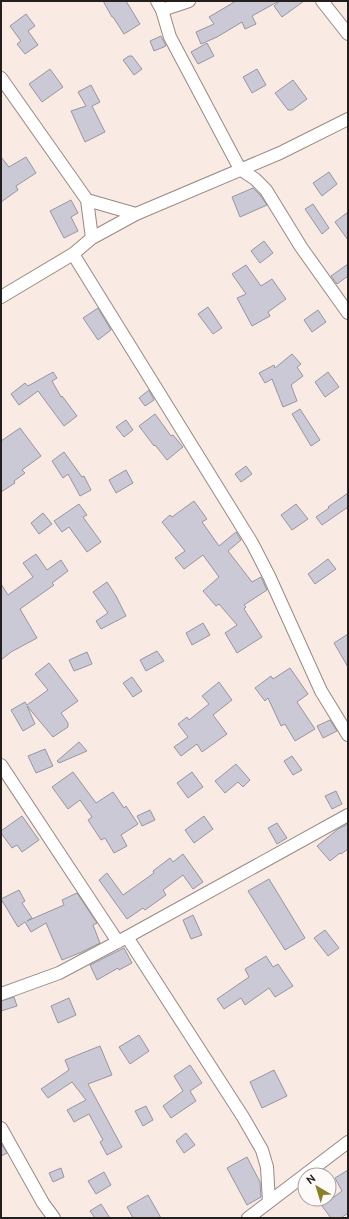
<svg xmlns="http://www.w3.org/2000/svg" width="349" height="1219" font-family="Ubuntu,sans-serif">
<rect width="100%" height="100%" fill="#f9eae4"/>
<path fill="#ccc9d6" stroke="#9895a1" d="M103 1H126L140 24 124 34 113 17H112Z
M236 1H279L252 16 256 24 245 29 242 22 217 37 201 44 196 32 214 24 209 17Z
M280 1H304L282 17 274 6Z
M26 14 35 26 28 31 38 45 25 54 17 44 21 41 10 26Z
M161 36 166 46 154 51 150 41Z
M207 43 214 56 198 64 191 52Z
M129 56H132L142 69 134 75 123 60Z
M50 69 63 87 42 102 29 84Z
M257 69 266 85 252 93 243 77Z
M293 80 307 99 292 110H288L275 93Z
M91 85 100 102 92 106 105 132 85 142 71 111 86 106 78 92Z
M1 157 9 167 26 157 36 173 16 186 18 190 1 202Z
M329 172 337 184 322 196 313 183Z
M253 188 260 195 267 205 240 217 232 197Z
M71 200 78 213 71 217 78 231 64 238 50 211Z
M313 204 329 228 322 234 305 209Z
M348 212V240L335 222Z
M264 241 273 253 260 263 251 251Z
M348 264V276L337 284 331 276Z
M246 265 261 286 272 279 286 299 268 312 270 316 252 326 237 298 246 294 232 274Z
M208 307 222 328 213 334 198 314Z
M98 308 111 330 98 340 83 318Z
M318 310 326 322 312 332 304 320Z
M292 354 301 364 297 367 303 376 291 385 297 401 283 407 272 379 265 383 259 373 274 365 275 368Z
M53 372 57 378 52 381 61 397 62 396 77 416 64 426 38 391 19 405 11 394 25 383 28 386Z
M328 372 339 387 325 397 315 382Z
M149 390 154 400 145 406 139 398Z
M300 409 320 440 311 446 292 414Z
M155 414 171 436 173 435 183 447 167 460 155 445 154 446 139 426Z
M126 420 133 430 124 437 116 427Z
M20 428 41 456 22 470 25 473 14 481 15 483 1 492V441Z
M64 452 82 477 84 476 91 490 80 496 68 474 63 478 52 461Z
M246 466 252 474 241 482 235 474Z
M126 470 133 483 116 493 109 480Z
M348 493V507L322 525 316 517 329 508 328 507Z
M194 501 207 519 202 522 219 546 236 532 241 540 228 551 252 582 261 577 267 590 244 605 246 607 244 609 262 637 237 653 225 633 237 625 219 604 216 606 203 591 219 577 203 555 184 569 175 558 185 551 162 522 170 515 172 517Z
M79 504 87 515 83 517 101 542 87 552 69 527 62 532 54 521Z
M296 504 308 519 292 530 281 515Z
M43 513 52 524 39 534 31 523Z
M36 554 47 570 61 560 68 571 52 583 54 585 20 609 37 638 11 652 1 660V584L8 595 33 577 23 563Z
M328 559 336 569 315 584 308 574Z
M107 582 116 596 126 616 101 629 96 621 108 613 93 592Z
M203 623 210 635 192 645 186 633Z
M348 634V667L334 643Z
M157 651 164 661 146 671 140 660Z
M87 652 92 664 74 671 69 660Z
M49 663 78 701 61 713 68 723V727L53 737 27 706 35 724 23 731 11 710 25 702 27 705 48 690 35 674Z
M290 668 308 694 297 702 315 729 295 741 285 724 281 726 268 698 265 701 255 688 271 676 273 679Z
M132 677 142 691 133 697 123 683Z
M219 682 232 700 213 715 227 734 202 752 197 744 181 756 174 747 188 737 178 724 187 717 189 720 209 704 202 696Z
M330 720 337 731 323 738 317 726Z
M79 742 87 751 59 763 57 761Z
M45 749 53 766 36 773 28 756Z
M292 756 302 770 293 775 284 761Z
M236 764 250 780 243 787 238 782 225 793 215 781Z
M73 772 96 803 113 792 124 808 126 806 138 824 121 835 127 846 114 853 105 838 101 840 88 820 92 817 80 800 68 809 52 787Z
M192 772 203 787 188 798 177 783Z
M336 791 342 804 332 809 325 796Z
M150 810 155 820 142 826 137 816Z
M22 816 39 840 22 852 17 845 12 848 1 833V831Z
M204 816 213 829 194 843 185 830Z
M277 823 287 838 277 844 268 828Z
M348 824V849L341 854 340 853 330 861 317 846 338 829Z
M183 854 203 882 193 889 183 875 163 890 166 895 145 910 143 908 127 919 99 880 107 873 123 895 154 873 153 871 170 858 173 862Z
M269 879 305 938 285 950 248 891Z
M19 890 25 901 22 903 32 918 27 921 64 905 62 900 77 893 97 923 93 925 100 943 82 952 62 960 46 923 31 932 25 922 18 927 1 899Z
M193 915 202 935 191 939 183 920Z
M325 930 339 948 328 956 314 938Z
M124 948 132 963 119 970 118 968 97 980 90 965Z
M266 956 273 967 278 964 293 986 275 997 269 988 245 1005 241 998 224 1009 217 999 249 977 245 969Z
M14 997 17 1006 1 1011V1001Z
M69 998 76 1015 58 1023 51 1006Z
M139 1035 149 1051 130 1064 119 1047Z
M100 1046 112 1075 88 1084 122 1147 107 1155 100 1142 103 1140 89 1114 74 1122 67 1110 86 1100 72 1082 48 1098 41 1089 69 1070 65 1060Z
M190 1065 202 1083 190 1091 196 1101 171 1118 163 1106 183 1091 174 1076Z
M274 1070 287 1096 262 1108 250 1082Z
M146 1106 153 1120 143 1126 135 1111Z
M186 1133 195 1145 184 1153 176 1141Z
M1 1143 7 1153 1 1156Z
M247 1157 260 1182 261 1197 247 1205 227 1168Z
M61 1168 64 1177 53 1182 49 1173Z
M348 1170V1213L341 1218H331L322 1206 342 1191 335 1178Z
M104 1172 111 1185 96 1194 88 1181Z
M148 1195 161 1218H133L127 1207Z
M101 1204 110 1218H95L90 1211Z"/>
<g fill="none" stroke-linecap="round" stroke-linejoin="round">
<defs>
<path id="minor" d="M157 1 162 10 170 37 240 169 255 179 266 190 301 247 348 313
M322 1 348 34
M162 10 189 1
M1 78 87 200 92 238
M87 200 136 214
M73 254 252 543 269 576 321 691 348 735
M1 297 73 254 92 238 136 214 280 153 348 119
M1 765 118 942
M127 937 243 1117 262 1150 267 1167 269 1202
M1 994 59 973 127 937 348 815
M1 1128 43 1203 54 1218
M248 1218 348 1142"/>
</defs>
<use href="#minor" stroke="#978a84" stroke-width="14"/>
<use href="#minor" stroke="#fff" stroke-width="12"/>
</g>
<rect width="349" height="1219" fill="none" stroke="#241f1d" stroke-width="4"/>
<g transform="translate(317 1187) rotate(322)"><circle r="19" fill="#fdfaf9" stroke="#a6a2a1"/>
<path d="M0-3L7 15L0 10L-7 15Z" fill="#8b8027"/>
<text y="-6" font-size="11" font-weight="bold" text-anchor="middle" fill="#241f1d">N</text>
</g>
</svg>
